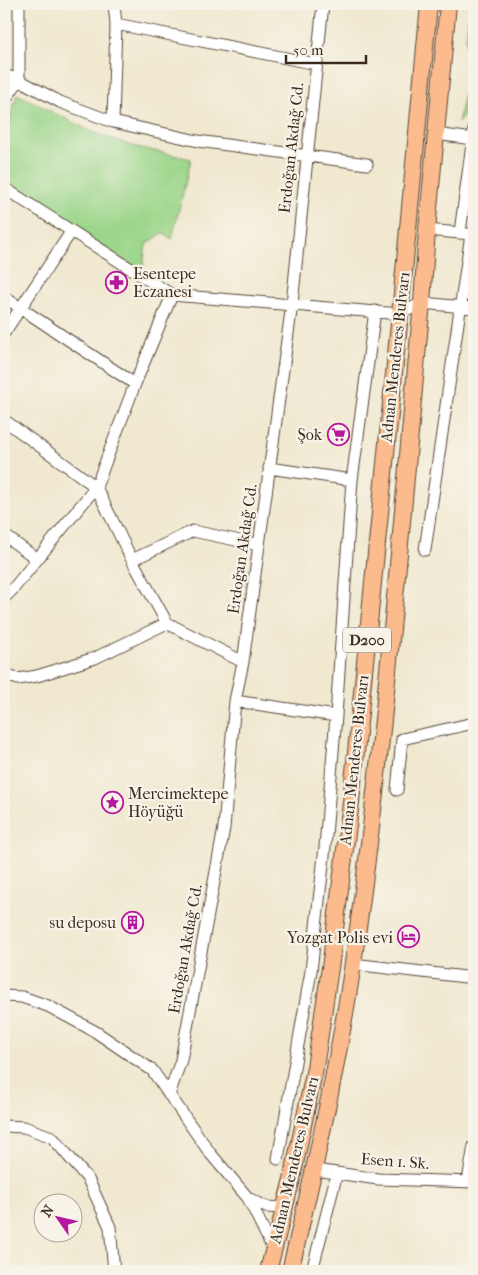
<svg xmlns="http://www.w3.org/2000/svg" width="478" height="1275" font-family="'IM FELL French Canon',serif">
<rect width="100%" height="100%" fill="#f7f3e8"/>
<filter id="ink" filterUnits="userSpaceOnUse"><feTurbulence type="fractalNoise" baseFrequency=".02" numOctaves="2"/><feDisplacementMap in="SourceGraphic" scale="10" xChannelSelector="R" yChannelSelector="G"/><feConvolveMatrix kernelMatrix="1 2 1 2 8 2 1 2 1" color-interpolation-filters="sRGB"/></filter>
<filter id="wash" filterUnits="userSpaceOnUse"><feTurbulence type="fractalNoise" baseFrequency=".0096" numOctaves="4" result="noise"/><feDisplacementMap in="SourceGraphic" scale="20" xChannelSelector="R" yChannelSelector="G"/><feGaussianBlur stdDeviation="1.12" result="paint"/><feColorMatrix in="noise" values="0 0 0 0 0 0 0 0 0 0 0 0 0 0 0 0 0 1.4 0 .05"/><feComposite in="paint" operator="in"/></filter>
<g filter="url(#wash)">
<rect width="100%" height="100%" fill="#f0e8cf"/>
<path fill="#9bd68a" stroke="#6b8054" d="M470 4H474V87L466 115 458 123 465 88 466 38Z
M17 94 94 133 132 146 191 159 172 239 162 233 146 245 142 273 4 180V130L10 120Z"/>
</g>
<g filter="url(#ink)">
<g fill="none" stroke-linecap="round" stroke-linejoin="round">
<defs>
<path id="minor" d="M116 24 316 64
M4 75 19 80 60 102 113 122 198 141 367 164
M4 101 19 80V4
M113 122 116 24 114 4
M436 134 473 139
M4 188 172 295 135 384 96 487 132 560 167 623 243 662
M460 232 474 130
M172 295 400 314 422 303 474 308
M4 297 135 384
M4 333 71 232
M4 420 96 487 13 589 4 598
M269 468 352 480 336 716 325 847 311 971 278 1159
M352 480 375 311
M4 535 37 559
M425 550 471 234 427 230
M132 560 193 531 259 545
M4 675 18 679 37 676 95 658 167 623
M235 701 336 716
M397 790 402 739 474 723
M353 964 474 978
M4 996 22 997 48 1006 96 1032 152 1070 210 1153 248 1198 273 1249
M169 1095 181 1060 224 828 235 701 243 662 292 304 323 4
M4 1126 24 1127 52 1137 88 1179 110 1227 114 1271
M315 1170 378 1179 474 1182
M468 1181 474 1146
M248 1198 266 1207 284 1208
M312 1271 337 1173"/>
<path id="highway" d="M268 1271 292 1179 315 1068 331 961 351 802 400 314 429 4
M290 1271C315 1169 338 1067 353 963 385 745 401 523 422 303L427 230 448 4"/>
</defs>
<use href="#minor" stroke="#564639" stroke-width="13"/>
<use href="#highway" stroke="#564639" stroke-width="18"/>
<use href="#minor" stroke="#fff" stroke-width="11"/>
<use href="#highway" stroke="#fbbb8d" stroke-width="16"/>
</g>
</g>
<defs>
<symbol id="pharmacy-ring" viewBox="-11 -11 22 22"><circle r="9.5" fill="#f7f3e8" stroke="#b5179e" stroke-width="1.5"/><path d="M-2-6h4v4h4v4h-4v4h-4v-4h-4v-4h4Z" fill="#b5179e"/></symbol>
<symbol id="supermarket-ring" viewBox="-11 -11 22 22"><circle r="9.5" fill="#f7f3e8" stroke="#b5179e" stroke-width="1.5"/><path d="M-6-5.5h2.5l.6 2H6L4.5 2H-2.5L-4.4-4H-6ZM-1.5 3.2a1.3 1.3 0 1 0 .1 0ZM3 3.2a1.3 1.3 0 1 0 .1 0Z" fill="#b5179e"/></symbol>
<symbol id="sight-ring" viewBox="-11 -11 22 22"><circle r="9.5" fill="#f7f3e8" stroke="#b5179e" stroke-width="1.5"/><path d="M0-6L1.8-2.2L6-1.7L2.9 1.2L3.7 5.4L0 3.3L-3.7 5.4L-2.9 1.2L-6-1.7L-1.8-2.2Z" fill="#b5179e"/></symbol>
<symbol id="building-ring" viewBox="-11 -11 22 22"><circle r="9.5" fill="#f7f3e8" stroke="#b5179e" stroke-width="1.5"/><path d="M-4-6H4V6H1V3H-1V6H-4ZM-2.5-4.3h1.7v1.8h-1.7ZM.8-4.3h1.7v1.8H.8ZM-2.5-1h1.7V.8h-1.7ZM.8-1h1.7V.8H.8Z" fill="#b5179e"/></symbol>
<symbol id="hotel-ring" viewBox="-11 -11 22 22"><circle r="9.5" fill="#f7f3e8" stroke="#b5179e" stroke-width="1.5"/><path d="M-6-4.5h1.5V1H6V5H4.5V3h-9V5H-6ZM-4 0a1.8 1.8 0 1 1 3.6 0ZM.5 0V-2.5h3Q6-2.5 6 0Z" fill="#b5179e"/></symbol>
</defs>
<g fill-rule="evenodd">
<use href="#pharmacy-ring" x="104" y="270" width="25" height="25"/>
<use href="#supermarket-ring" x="326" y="422" width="25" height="25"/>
<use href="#sight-ring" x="100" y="790" width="25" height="25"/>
<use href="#building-ring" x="120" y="910" width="25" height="25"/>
<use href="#hotel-ring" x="396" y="924" width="25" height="25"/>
</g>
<g text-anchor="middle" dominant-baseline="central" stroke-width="4.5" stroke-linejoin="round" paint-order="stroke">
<rect fill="#f7f3e8" stroke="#73665b" stroke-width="1" x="343" y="627.5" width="48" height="25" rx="4"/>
<g font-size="15" font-weight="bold" fill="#3b2a1e">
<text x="367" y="640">D200</text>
</g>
<g font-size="16" fill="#3b2a1e" stroke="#f7f3e8">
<text transform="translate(291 148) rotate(-84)">Erdoğan Akdağ Cd.</text>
<text transform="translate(395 357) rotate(-84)">Adnan Menderes Bulvarı</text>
<text transform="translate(242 549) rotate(-82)">Erdoğan Akdağ Cd.</text>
<text transform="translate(354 760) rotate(-84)">Adnan Menderes Bulvarı</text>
<text transform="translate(185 949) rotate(-80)">Erdoğan Akdağ Cd.</text>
<text transform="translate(294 1160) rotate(-77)">Adnan Menderes Bulvarı</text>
<text transform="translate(395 1161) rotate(4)">Esen 1. Sk.</text>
</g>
<g font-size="16" fill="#3b2a1e" stroke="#f7f3e8" text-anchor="end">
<text x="133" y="273" text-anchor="start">Esentepe<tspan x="133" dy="18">Eczanesi</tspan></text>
<text x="322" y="434">Şok</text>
<text x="128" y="793" text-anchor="start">Mercimektepe<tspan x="128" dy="18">Höyüğü</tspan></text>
<text x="116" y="922">su deposu</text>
<text x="393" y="937">Yozgat Polis evi</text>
</g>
</g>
<rect width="478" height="1275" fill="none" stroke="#f7f3e8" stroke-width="20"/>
<g transform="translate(58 1218) rotate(304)"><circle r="24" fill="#f7f3e8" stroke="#aca397"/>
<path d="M0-4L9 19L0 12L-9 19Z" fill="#b5179e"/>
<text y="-8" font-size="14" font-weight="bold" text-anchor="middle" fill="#3b2a1e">N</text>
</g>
<path d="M286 55v8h80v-8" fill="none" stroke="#3b2a1e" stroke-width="2.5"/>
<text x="293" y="55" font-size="15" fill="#3b2a1e" stroke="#f7f3e8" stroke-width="4" paint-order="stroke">50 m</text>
</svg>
